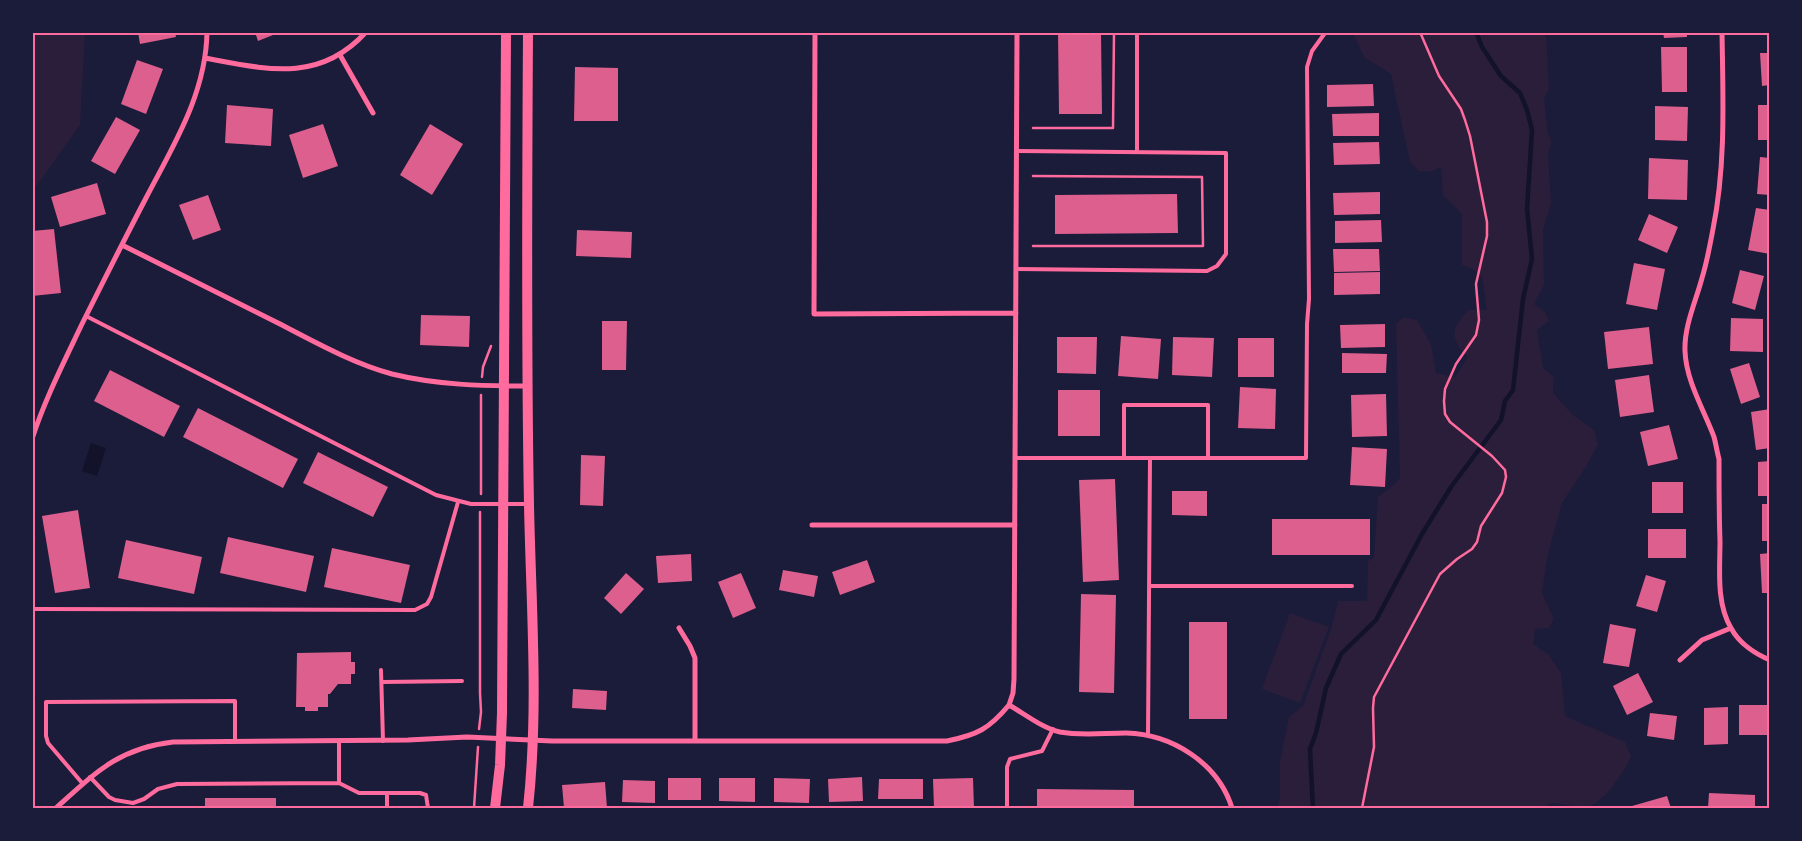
<svg xmlns="http://www.w3.org/2000/svg" width="1802" height="841" font-family="Arial,sans-serif">
<rect width="100%" height="100%" fill="#1b1b3a"/>
<path fill="#2a1e3b" d="M33 32 85 33 80 125 33 191Z
M1353 33H1546L1549 89 1544 99 1548 134 1552 142 1548 153 1551 204 1543 230 1544 285 1534 304 1545 312 1549 321 1537 330 1543 368 1554 377 1553 393 1573 415 1594 430 1598 444 1587 465 1562 503 1547 558 1542 593 1554 619 1549 628 1535 629 1533 644 1548 654 1561 673 1565 716 1625 742 1631 756C1626 770 1606 799 1592 805 1583 809 1562 804 1552 803L1543 808H1278L1280 794V762L1289 717 1303 706 1331 629 1338 601H1367L1368 561 1374 558 1378 497 1389 489 1400 478 1396 324 1403 317 1417 320 1431 344 1436 373 1455 377 1468 357C1449 340 1451 326 1469 310H1487L1482 277 1473 269 1462 265V214L1443 195 1441 167 1431 172 1419 171 1410 162 1391 74 1364 57Z
M1290 613 1329 627 1300 703 1262 689Z"/>
<path fill="#12122b" d="M91 443 106 448 97 476 82 471Z"/>
<g fill="none" stroke-linecap="round" stroke-linejoin="round">
<path stroke="#12122b" stroke-width="4.5" d="M1313 808 1310 749 1316 733 1326 688 1341 654 1376 620 1422 534 1451 487 1501 420 1505 401 1513 390 1523 299 1532 259 1527 209 1532 130 1527 110 1520 93 1501 76 1482 47 1476 32"/>
</g>
<path fill="#dd5f8e" d="M138 32H175L176 37 140 44Z
M255 32H278V33L258 41Z
M1058 32H1101L1102 114H1059Z
M1663 32H1687V37L1664 38Z
M1661 47H1687V92H1662Z
M1760 53H1770V85L1762 86Z
M137 60 163 69 146 114 121 104Z
M575 67 618 68V121H574Z
M1373 84 1374 106 1327 107V85Z
M227 105 273 109 271 146 225 143Z
M1758 105H1770V140H1758Z
M1655 106 1688 107 1687 141 1655 140Z
M1379 113V136H1333L1332 114Z
M116 117 140 130 115 174 91 161Z
M323 124 338 166 303 178 289 135Z
M430 124 463 144 432 195 400 175Z
M1379 142 1380 164 1334 165 1333 143Z
M1760 157 1770 158V195L1757 194Z
M1649 158 1688 160 1687 200 1648 199Z
M97 183 106 214 60 227 51 197Z
M1380 192V214L1334 215 1333 193Z
M1177 194 1178 233 1055 234V195Z
M208 195 221 230 193 240 179 205Z
M1756 208 1770 210V254L1748 250Z
M1649 214 1678 227 1667 253 1638 240Z
M1381 220 1382 242 1335 243V221Z
M54 229 61 293 32 296V231Z
M577 230 632 232 631 258 576 256Z
M1333 249H1379L1380 271 1334 272Z
M1634 263 1665 269 1657 310 1626 304Z
M1740 270 1764 276 1755 310 1732 303Z
M1380 272V294L1334 295V273Z
M421 315 470 316 469 347 420 345Z
M1731 318 1763 319V352L1730 351Z
M602 321H627L626 370H602Z
M1385 324V347L1341 348 1340 325Z
M1649 327 1653 364 1608 369 1604 332Z
M1121 336 1161 339 1158 379 1118 376Z
M1057 337H1097L1096 374 1057 373Z
M1173 337 1214 338 1212 377 1172 375Z
M1238 338H1274V377H1238Z
M1342 353 1387 354 1386 373H1342Z
M1749 363 1760 397 1741 404 1730 369Z
M110 370 180 406 164 437 94 401Z
M1649 375 1654 412 1620 417 1615 380Z
M1240 387 1276 389 1275 429 1238 428Z
M1058 390H1100V436H1058Z
M1386 394 1387 436 1352 437 1351 395Z
M198 408 298 459 283 488 183 437Z
M1770 409V448L1756 450 1751 412Z
M1669 425 1678 459 1648 466 1640 432Z
M1352 447 1387 449 1385 487 1350 485Z
M318 452 388 487 373 517 303 483Z
M581 455 605 456 603 506 580 505Z
M1770 461V496H1758V462Z
M1115 479 1119 580 1083 582 1079 480Z
M1652 482H1683V513H1652Z
M1172 491H1207V516L1172 515Z
M1762 504H1770V541H1762Z
M78 510 90 588 55 593 42 516Z
M1272 519H1370V555H1272Z
M1648 529H1686V558H1648Z
M228 537 314 556 306 592 220 573Z
M126 540 202 557 194 594 118 578Z
M332 548 410 565 401 603 324 587Z
M1770 553V593H1762L1760 554Z
M691 554 692 581 658 583 656 556Z
M867 560 875 582 840 595 832 572Z
M783 570 818 576 814 597 779 590Z
M626 573 644 589 621 614 604 598Z
M741 573 756 608 733 618 718 582Z
M1646 575 1666 581 1657 612 1636 606Z
M1081 594 1116 595 1114 693 1079 692Z
M1189 622H1227V719H1189Z
M1610 624 1636 629 1629 667 1603 663Z
M351 652V662H355V674H351V684H338L330 694H328V707H318V711H305V707H296L297 653Z
M1638 673 1653 702 1627 715 1613 686Z
M573 689 607 691 606 710 572 708Z
M1739 705H1770V735H1739Z
M1728 707V744L1704 745V708Z
M1650 713 1677 716 1674 740 1647 736Z
M862 777 863 801 829 802 828 779Z
M668 778H701V800H668Z
M719 778H755V802L719 801Z
M774 778 810 779 809 803 774 802Z
M973 778 974 808H934L933 779Z
M879 779H923V799H878Z
M623 780 655 781V803L622 802Z
M605 782 607 808H564L562 785Z
M1037 789 1134 790V808H1037Z
M1709 793 1755 795V808H1708Z
M1667 796 1671 808H1625Z
M205 798H276V808H205Z"/>
<g fill="none" stroke-linecap="round" stroke-linejoin="round">
<path stroke="#ff6b9d" stroke-width="2.5" d="M1033 128H1113L1114 32
M1033 176 1202 177 1203 246H1033
M482 377 483 367 491 346
M481 494V395
M479 729 481 712 480 693V512
M474 808 478 747
M1362 808 1374 747 1373 708 1374 697 1440 574 1457 559 1472 549 1477 542 1481 526 1502 493 1506 477 1505 470 1492 456 1450 422 1445 414 1444 401 1445 389 1456 364 1476 335 1479 320 1476 284 1487 236V222L1470 136 1465 120 1461 109 1439 76 1420 32"/>
<path stroke="#ff6b9d" stroke-width="4" d="M1137 152V32
M1016 269 1207 271 1217 266 1226 254V153L1017 151
M86 316 436 495 471 504H527
M1015 458H1306L1307 324 1309 299 1307 67 1312 51 1325 33
M1124 458V405H1208V458
M1149 586H1352
M32 609 415 610 427 604 431 597 458 502
M381 670 383 741
M382 682 462 681
M1148 735 1150 458
M90 777 109 797 115 800 133 803 144 799 158 789 177 784 339 783V741
M339 783 359 793H420L426 795 428 808
M83 784 48 743 46 736V702L235 701V741
M387 793V808
M1007 808V767L1010 759 1042 751 1053 729"/>
<path stroke="#ff6b9d" stroke-width="5" d="M815 32 814 314 1016 313
M1017 32 1014 679 1013 693 1009 705C1025 714 1042 728 1060 732 1081 736 1104 733 1126 733 1172 734 1218 763 1232 808
M1722 32C1723 98 1726 165 1713 229 1710 245 1707 262 1702 278 1696 301 1684 326 1685 351 1686 381 1704 410 1714 437 1716 444 1717 452 1719 459 1719 486 1719 514 1720 541 1720 569 1716 603 1731 628 1739 643 1755 654 1770 660
M340 55 373 113
M205 58C265 69 319 84 366 32
M122 245C174 271 226 297 278 323 315 342 352 363 392 374 437 385 482 386 528 386
M32 439C45 399 64 362 82 324 103 282 124 240 146 198 173 146 206 94 207 32
M812 525H1015
M679 628 690 646 695 658V741
M1680 660 1702 640 1731 628
M56 808C95 773 119 748 173 742L408 740 467 737 552 741H947C977 735 989 729 1009 705"/>
<path stroke="#ff6b9d" stroke-width="10" d="M528 32C527 190 526 347 529 505 531 606 539 707 528 808
M495 808 500 765 502 713 506 32"/>
</g>
<rect width="1802" height="841" fill="none" stroke="#1b1b3a" stroke-width="68"/>
<rect x="34" y="34" width="1734" height="773" fill="none" stroke="#ff6b9d" stroke-width="2"/>
</svg>
